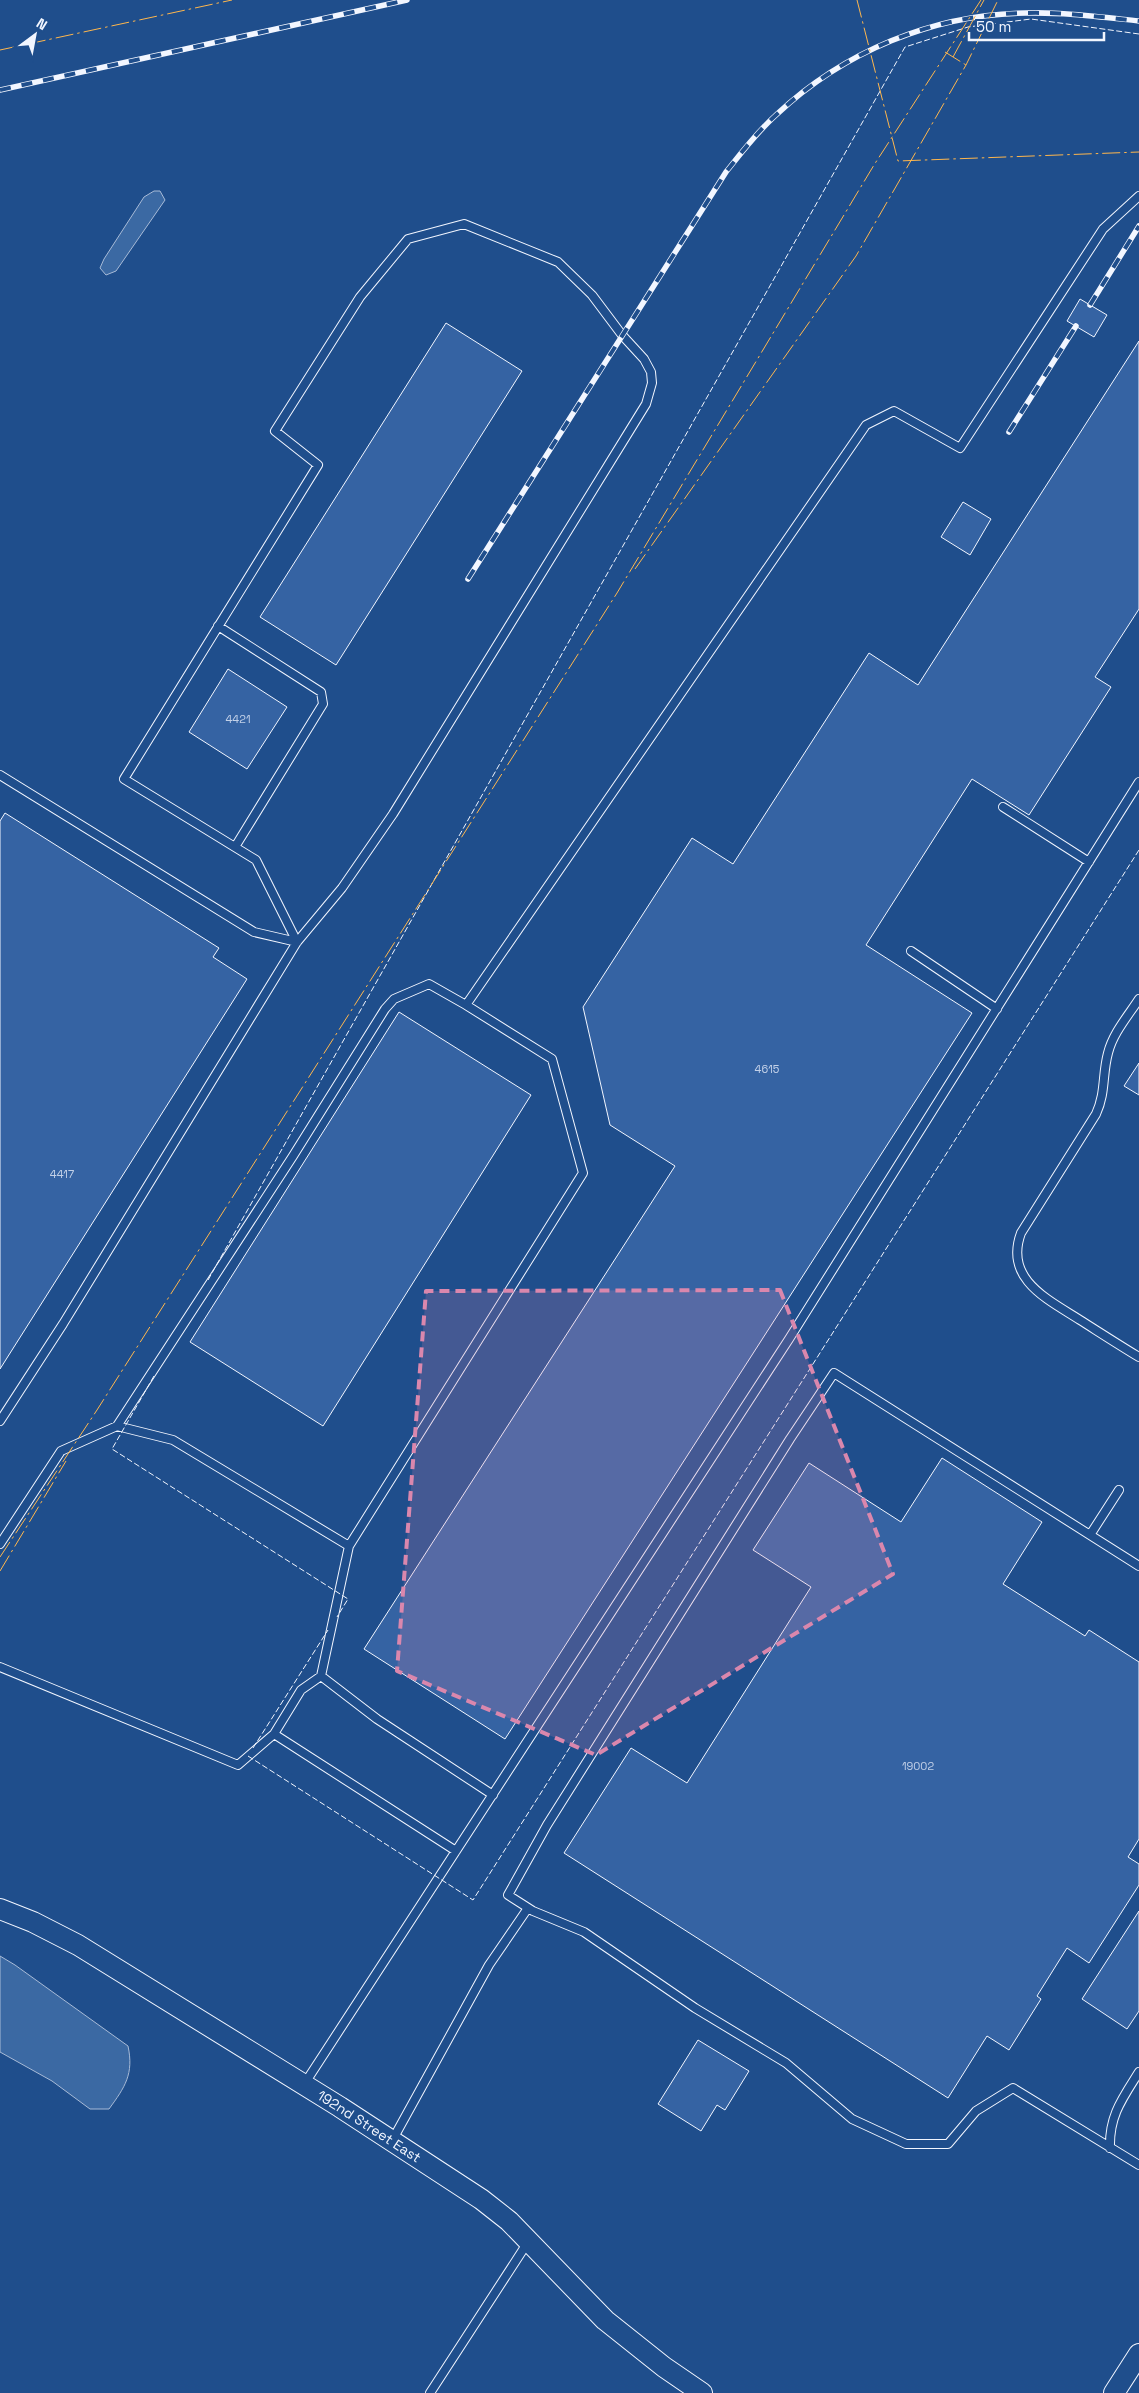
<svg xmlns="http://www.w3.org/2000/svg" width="1139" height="2393" font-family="'Space Grotesk',sans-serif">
<rect width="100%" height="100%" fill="#1f4e8c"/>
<path fill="#3b69a3" stroke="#a8bbd7" d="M154 191H160L165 200 116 271 106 275 100 268 104 259 144 197Z
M0 1956 15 1965 128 2046C134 2074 125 2087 109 2109H90L52 2081 0 2052Z"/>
<path fill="#3563a3" stroke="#f2f6ff" d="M1080 299 1107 315 1094 337 1067 321Z
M446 323 522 371 336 665 260 617Z
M1139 341V609L1095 677 1111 687 1029 815 972 779 866 945 972 1013 505 1739 364 1649 675 1166 610 1125 583 1007 692 838 733 864 869 653 918 685Z
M963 502 991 519 970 555 941 537Z
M228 669 287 707 247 769 189 732Z
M5 813 219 948 213 957 247 979 0 1369V821Z
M399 1012 531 1095 323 1426 190 1342Z
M1139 1063V1095L1124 1086Z
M942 1458 1042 1522 1003 1584 1085 1636 1089 1630 1139 1662V1839L1128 1857 1139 1864V1885L1089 1963 1067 1948 1037 1996 1041 1999 1009 2050 987 2036 948 2098 564 1853 631 1748 687 1783 811 1587 753 1550 809 1463 901 1522Z
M1139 1911V2011L1127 2029 1082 1999Z
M698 2040 749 2071 725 2110 717 2105 701 2131 658 2104Z"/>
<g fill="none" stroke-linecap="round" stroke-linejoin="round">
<defs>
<path id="service" d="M218 626 321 692 323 704 235 847
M0 775 254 932 297 942
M1003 807 1089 862
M911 951 997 1009
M1139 999C1128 1016 1113 1033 1108 1053 1102 1075 1106 1092 1096 1114L1021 1233C1004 1279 1047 1299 1080 1320 1099 1332 1119 1345 1139 1357
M466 1005 866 425 894 411 960 448 1103 229 1139 196
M0 1421 63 1324 297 942 342 888 393 814 646 404 652 383 651 372 644 359 622 335 592 295 558 262 464 224 408 239 360 297 275 431 318 465 124 779 256 860 297 942
M117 1426 173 1440 349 1546
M1090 1535 1119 1490
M0 1544 61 1451 117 1426 293 1156 385 1009 394 999 429 984 466 1005 552 1059 583 1173 349 1546 321 1676 301 1690 274 1734 238 1765 0 1667
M1139 1566 834 1373 790 1439 547 1825 508 1895 533 1911 584 1932 695 2008 786 2063 852 2119 906 2144H948L976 2111 1013 2088 1139 2165
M321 1676 377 1719 493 1795
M274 1734 456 1851
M305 2083 789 1339 1139 782
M393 2139 489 1965 528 1908
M1110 2148C1109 2116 1122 2099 1139 2072
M430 2393 528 2242"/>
<g id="tertiary">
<path id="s1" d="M0 1909 33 1922 78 1945 340 2107 481 2199 509 2221 605 2320 664 2367 702 2393"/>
<path d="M1114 2393 1139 2354"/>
</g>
</defs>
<use href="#service" stroke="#f2f6ff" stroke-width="10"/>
<use href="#tertiary" stroke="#f2f6ff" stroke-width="22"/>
<use href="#service" stroke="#1f4e8c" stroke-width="8"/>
<use href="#tertiary" stroke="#1f4e8c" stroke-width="20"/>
<defs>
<path id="rail" d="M0 90 407 0
M1090 305 1139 226
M1009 432 1076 326
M468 579 726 172C742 152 757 132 776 115 843 52 933 14 1026 13 1064 12 1101 17 1139 21"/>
</defs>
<use href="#rail" stroke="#f2f6ff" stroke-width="5.5"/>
<use href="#rail" stroke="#1f4e8c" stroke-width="4" stroke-dasharray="11" stroke-linecap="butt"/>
<path stroke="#f2f6ff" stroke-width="1" stroke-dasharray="6 2.5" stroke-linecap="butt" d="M208 1280 905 47 968 27 1031 19 1139 34
M154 1376 112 1449 348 1599 337 1617
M253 1748 328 1630
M248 1756 473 1900 1139 850"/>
<path stroke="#ffb74d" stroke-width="1" stroke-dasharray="18 4 2.5 4" stroke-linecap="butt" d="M857 0 898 161 1139 152
M0 50 232 0
M945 52 966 65
M953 57 984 0
M635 569 856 256 966 65 998 0
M0 1557 97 1410 617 593 874 165 981 0
M0 1571 66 1461"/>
</g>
<path fill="#da87ad" fill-opacity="0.2" stroke="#da87ad" stroke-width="4" stroke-dasharray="10 6" stroke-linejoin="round" d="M780 1290 893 1574 596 1755 397 1671 426 1291Z"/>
<g text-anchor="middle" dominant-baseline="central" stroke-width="4" stroke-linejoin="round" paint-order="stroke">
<g font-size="11" fill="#c3d1e8">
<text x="238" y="719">4421</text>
<text x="767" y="1069">4615</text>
<text x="62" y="1174">4417</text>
<text x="918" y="1766">19002</text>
</g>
<g font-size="14" fill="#f2f6ff" stroke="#1f4e8c">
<text stroke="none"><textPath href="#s1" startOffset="429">192nd Street East</textPath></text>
</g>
</g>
<g transform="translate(35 35) rotate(32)" stroke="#1f4e8c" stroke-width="4" paint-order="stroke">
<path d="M0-4L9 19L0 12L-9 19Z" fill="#f2f6ff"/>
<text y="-8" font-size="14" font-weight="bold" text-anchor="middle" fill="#f2f6ff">N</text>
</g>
<path d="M969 32v8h135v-8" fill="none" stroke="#f2f6ff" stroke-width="2.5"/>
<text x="976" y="32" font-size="15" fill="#f2f6ff" stroke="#1f4e8c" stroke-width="4" paint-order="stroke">50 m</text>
</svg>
